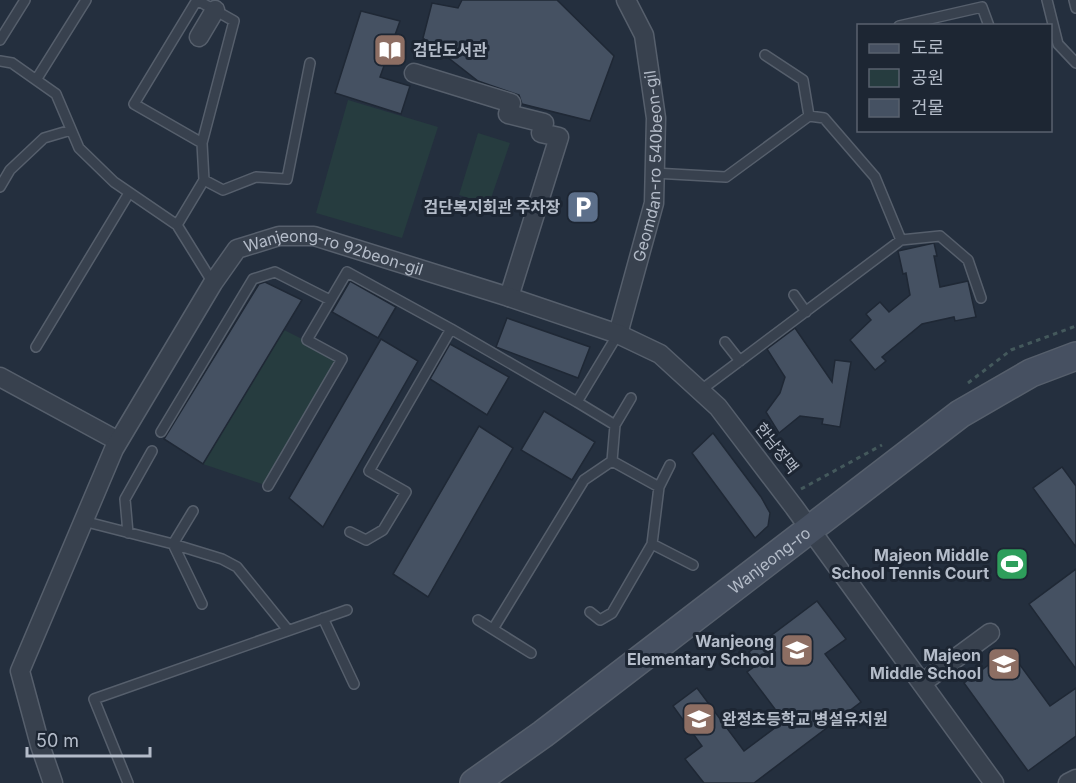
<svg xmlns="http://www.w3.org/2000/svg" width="1076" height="783" font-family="Inter,'Noto Sans KR',sans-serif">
<rect width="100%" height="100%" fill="#242f3e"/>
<path fill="#263c3f" d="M348 100 438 127 402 238 316 213Z
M478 133 510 143 489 204 459 195Z
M284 330 342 359 268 486 203 464Z"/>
<path fill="#455162" stroke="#1f2835" stroke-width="1.5" d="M462 0H557L614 56 590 121 522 104 519 95 478 81 423 38 432 3 458 8Z
M361 11 400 21 380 77 410 86 401 114 335 93Z
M934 243 937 256H934L940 287 968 281 976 317 955 321 954 317 922 324 882 357 886 361 875 370 850 340 871 320 866 314 880 302 889 312 910 295 906 273 903 274 898 251Z
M350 281 396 307 378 338 332 312Z
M265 282 302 300 203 464 164 439 259 284Z
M507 318 590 347 578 378 496 347Z
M795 328 832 382 835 360 851 362 840 427 822 424 823 419 800 416 779 433 766 412 780 393 785 377 767 349Z
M381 339 418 361 323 527 289 498Z
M450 344 509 377 487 415 430 379Z
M544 411 595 442 572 480 521 450Z
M479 426 513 448 428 597 393 574Z
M713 433 761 497 770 513 768 526 755 538 692 453Z
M1062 467 1076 486V547L1033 488Z
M1076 569V669L1029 604Z
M817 601 846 639 825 654 861 702 754 783H704L685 759 702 746 673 706 697 688 744 751 784 721 747 672 758 664 749 652Z
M1009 650 1050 706 1076 688V736L1028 771 964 683Z"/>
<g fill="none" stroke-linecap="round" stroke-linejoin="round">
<defs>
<path id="service" d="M1047 0 1058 44 1076 63
M1074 0 1076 8
M899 26 982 7 989 26
M0 40 25 0
M765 55 803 80 809 116
M0 61 12 63 56 94 79 148 114 182 177 225 213 283
M36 80 86 0
M202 143 234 21 197 0 134 104 202 143 204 180
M654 173 726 177 809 116 824 118 875 177 901 240
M0 187 10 170 44 138 71 130
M177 225 204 180 223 190 256 177 287 179 310 63
M794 295 806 312
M725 342 740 361
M36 347 129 193
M701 390 901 240 940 236 968 260 981 298
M577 402 615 425 631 398
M161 432 253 279 275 272 330 300
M268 486 342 359 307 340 347 272 451 329
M659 487 670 465
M193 511 173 544 202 604
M83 521 173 544 222 559 237 567 288 630
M350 532 366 540 383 530 406 492 369 471 451 329 577 402 618 334
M128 533 125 499 152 451
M652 544 693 565
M590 612 600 620 612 613 652 544 659 487 612 461 615 425
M323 618 354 684
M478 620 531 653
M493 629 584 480 612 461
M128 783 94 699 347 610"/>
<g id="minor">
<path d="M199 37 215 10"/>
<path d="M414 73 511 103 508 114 544 123 541 133 559 137 509 297"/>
<path id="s1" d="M618 334 654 203 656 118 644 35 626 0"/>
<path d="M0 377 118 441"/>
<path d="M922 683 990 633"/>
<path id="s2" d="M53 783 40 745 20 671 114 449 213 283 237 249 279 236H314L509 297 618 334 660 354 718 407 794 507 994 783"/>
<path d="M1068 783 1076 779"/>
</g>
<g id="secondary">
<path id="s3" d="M474 783 543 734 960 414 1031 373 1076 356"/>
</g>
</defs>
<use href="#service" stroke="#565f6c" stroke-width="12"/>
<use href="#minor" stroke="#565f6c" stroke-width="21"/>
<use href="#secondary" stroke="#565f6c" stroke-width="30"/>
<path stroke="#44595c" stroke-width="3" stroke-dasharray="4.5 4.5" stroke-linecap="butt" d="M968 383 1011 350 1076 326
M801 489 882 445"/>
<use href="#service" stroke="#38414e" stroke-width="9"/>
<use href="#minor" stroke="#38414e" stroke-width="18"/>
<use href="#secondary" stroke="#465061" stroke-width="27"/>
</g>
<defs>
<symbol id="library-square" viewBox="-11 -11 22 22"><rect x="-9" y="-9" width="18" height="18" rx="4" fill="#8d6e63" stroke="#1d2633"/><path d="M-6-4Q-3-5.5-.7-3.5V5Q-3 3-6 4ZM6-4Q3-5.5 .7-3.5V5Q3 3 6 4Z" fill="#fff"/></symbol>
<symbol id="parking-square" viewBox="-11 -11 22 22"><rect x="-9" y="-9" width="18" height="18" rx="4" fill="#5c6f8a" stroke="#1d2633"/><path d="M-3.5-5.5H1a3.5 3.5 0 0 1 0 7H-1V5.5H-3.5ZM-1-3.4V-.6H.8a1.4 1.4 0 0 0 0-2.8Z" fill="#fff"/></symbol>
<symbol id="stadium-square" viewBox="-11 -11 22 22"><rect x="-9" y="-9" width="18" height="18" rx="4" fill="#2e9e5b" stroke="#1d2633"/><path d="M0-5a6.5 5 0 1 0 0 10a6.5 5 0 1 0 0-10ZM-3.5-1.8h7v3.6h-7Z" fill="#fff"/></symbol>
<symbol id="school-square" viewBox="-11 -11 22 22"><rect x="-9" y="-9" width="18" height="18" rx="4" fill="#8d6e63" stroke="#1d2633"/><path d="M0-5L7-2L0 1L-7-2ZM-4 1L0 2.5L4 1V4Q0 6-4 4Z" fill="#fff"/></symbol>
</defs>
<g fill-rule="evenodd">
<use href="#library-square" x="371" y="31" width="38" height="38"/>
<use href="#parking-square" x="564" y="188" width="38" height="38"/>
<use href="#stadium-square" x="993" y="545" width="38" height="38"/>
<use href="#school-square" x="778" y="631" width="38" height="38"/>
<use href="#school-square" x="985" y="645" width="38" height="38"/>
<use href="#school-square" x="680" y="700" width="38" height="38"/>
</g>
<g text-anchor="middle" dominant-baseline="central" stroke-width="6" stroke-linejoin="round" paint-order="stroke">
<g font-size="16" font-weight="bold" fill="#b4bcc9" stroke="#1d2633" text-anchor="end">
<text x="413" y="50" text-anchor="start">검단도서관</text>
<text x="560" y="207">검단복지회관 주차장</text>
<text x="989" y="555">Majeon Middle<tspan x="989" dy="18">School Tennis Court</tspan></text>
<text x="774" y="641">Wanjeong<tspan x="774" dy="18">Elementary School</tspan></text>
<text x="981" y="655">Majeon<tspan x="981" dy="18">Middle School</tspan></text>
<text x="722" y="719" text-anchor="start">완정초등학교 병설유치원</text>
</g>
<g font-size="16" fill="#b4bcc9" stroke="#1d2633">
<text stroke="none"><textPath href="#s1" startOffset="172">Geomdan-ro 540beon-gil</textPath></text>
<text stroke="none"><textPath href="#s2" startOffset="693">Wanjeong-ro 92beon-gil</textPath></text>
<text transform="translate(777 448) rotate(52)">한남정맥</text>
<text stroke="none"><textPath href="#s3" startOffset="370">Wanjeong-ro</textPath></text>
</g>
</g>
<rect x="857" y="24" width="195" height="108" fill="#1d2633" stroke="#59626f" stroke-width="1.5"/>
<rect x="869" y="44" width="30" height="9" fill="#465061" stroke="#59626f" stroke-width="1.5"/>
<text x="911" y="54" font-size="18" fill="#b4bcc9">도로</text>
<rect x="869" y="69" width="30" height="18" fill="#263c3f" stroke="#59626f" stroke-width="1.5"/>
<text x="911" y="84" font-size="18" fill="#b4bcc9">공원</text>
<rect x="869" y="99" width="30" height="18" fill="#455162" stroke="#59626f" stroke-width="1.5"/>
<text x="911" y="114" font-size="18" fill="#b4bcc9">건물</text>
<path d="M27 747v9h123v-9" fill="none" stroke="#b4bcc9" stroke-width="3"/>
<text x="36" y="747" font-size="18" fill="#b4bcc9" stroke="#1d2633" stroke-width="4.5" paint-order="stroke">50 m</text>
</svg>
